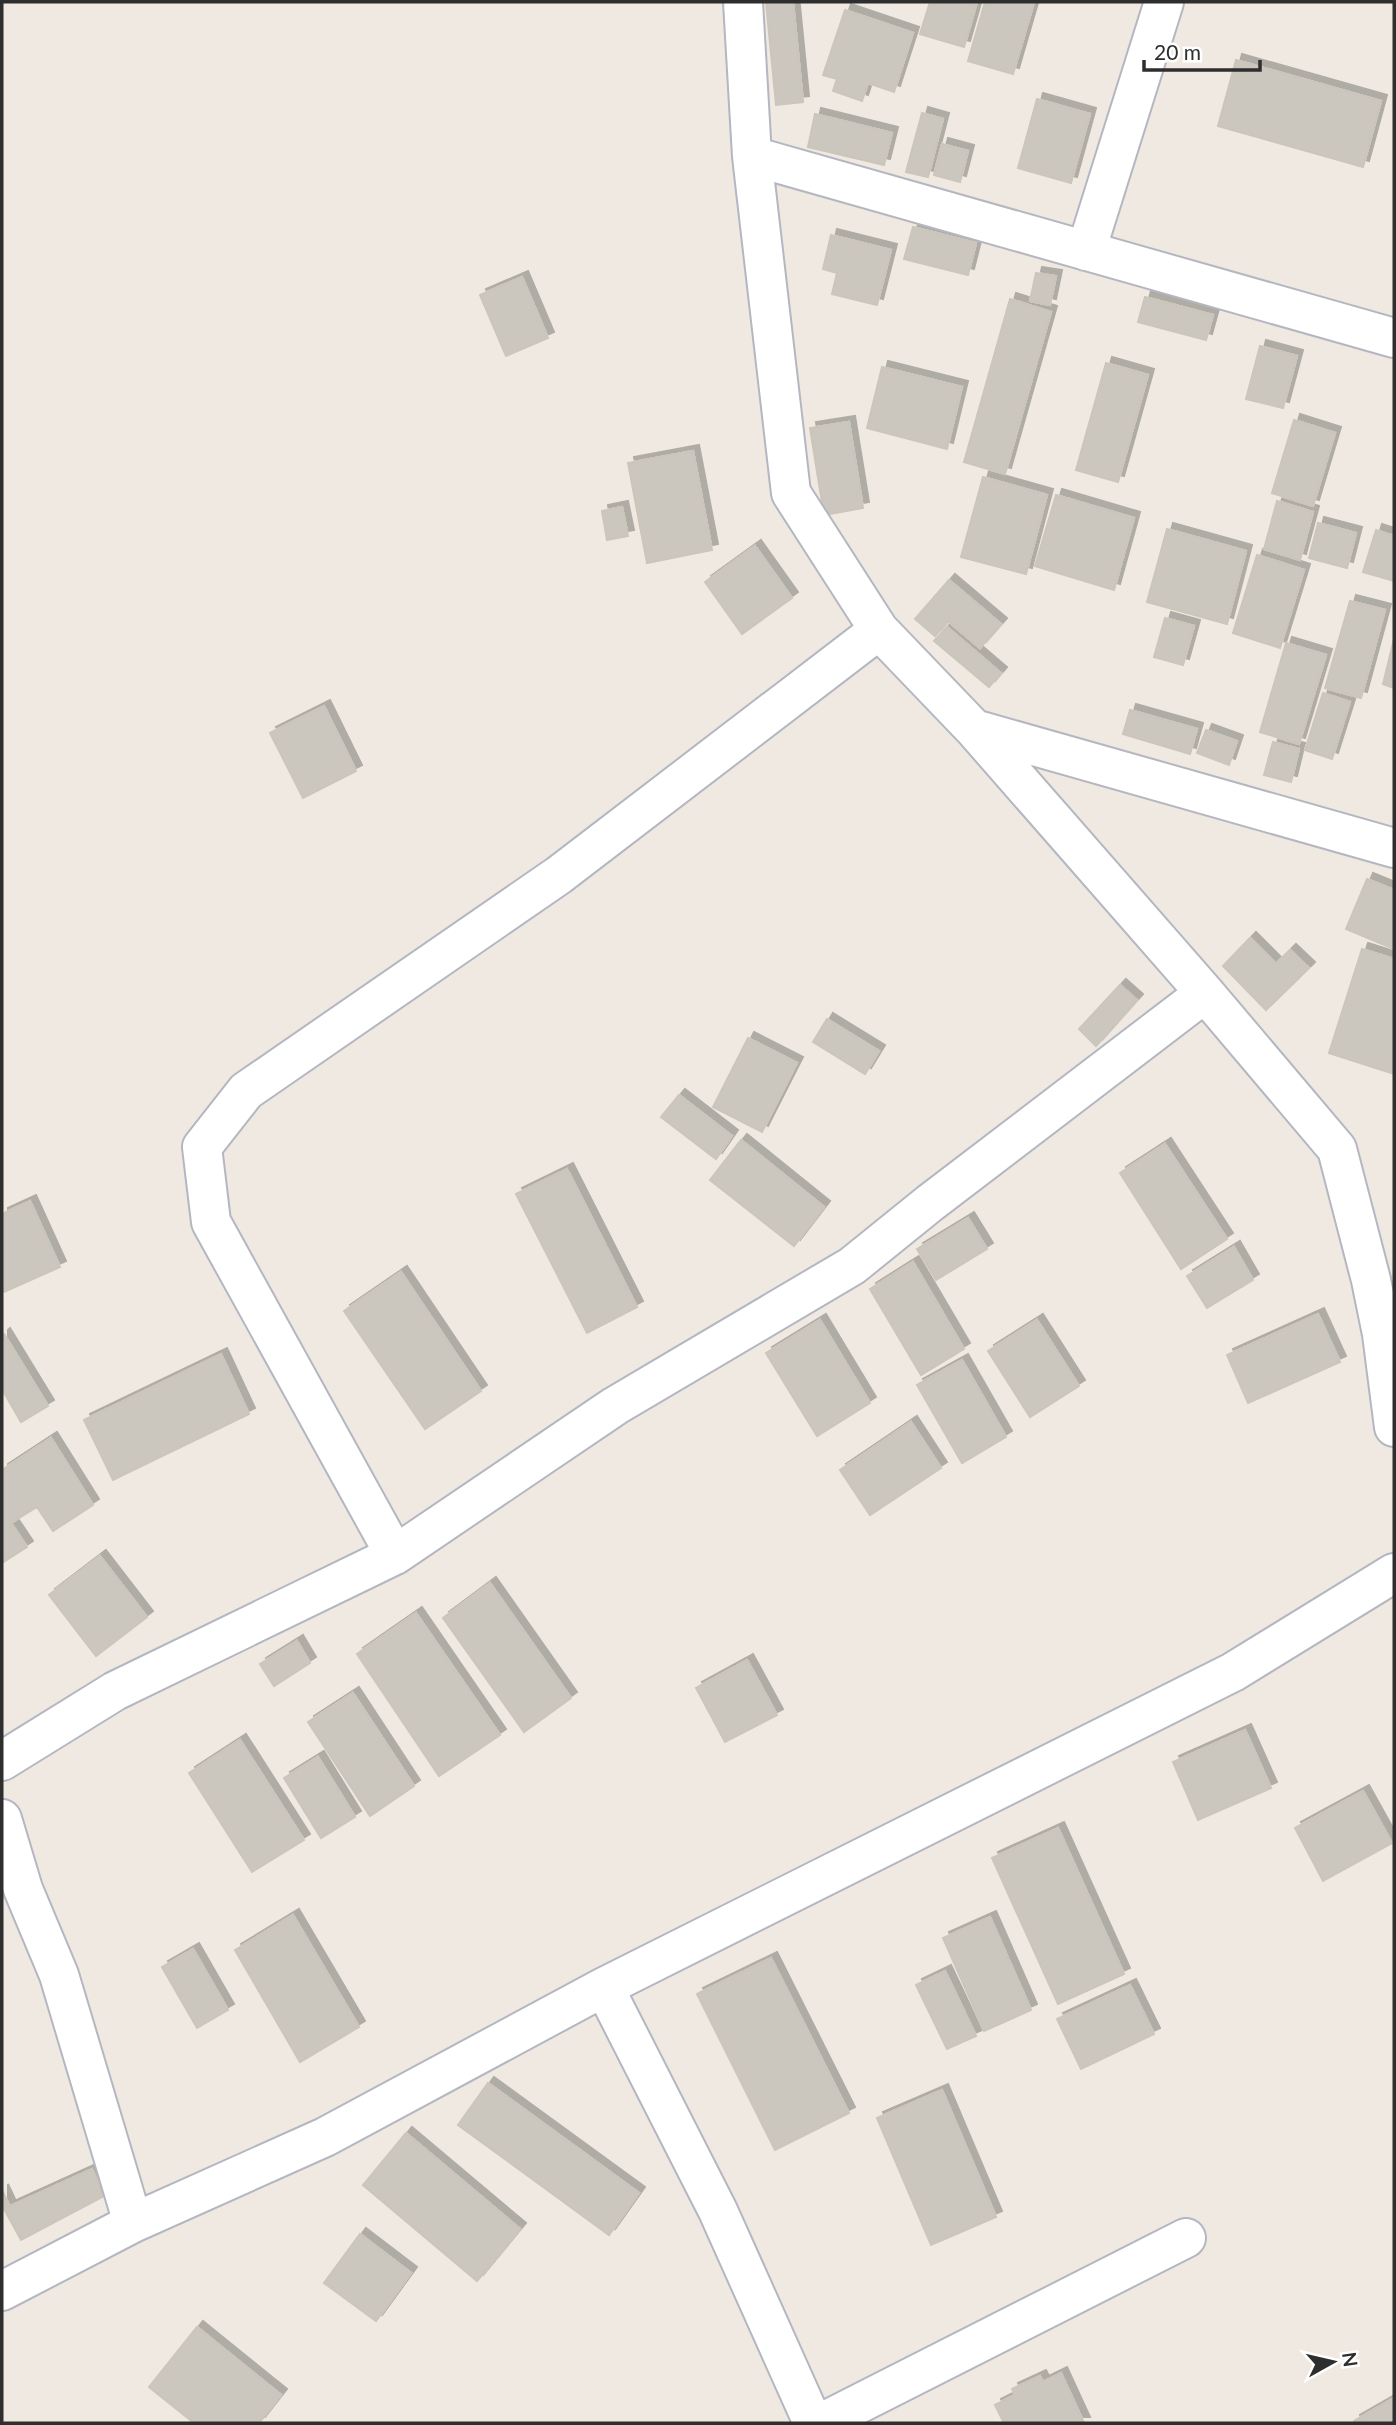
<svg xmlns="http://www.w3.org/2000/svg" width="1396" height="2425" font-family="Lato,sans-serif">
<defs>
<filter id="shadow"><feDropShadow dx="6" dy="-6" stdDeviation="0" flood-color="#0004"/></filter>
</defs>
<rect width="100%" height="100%" fill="#efe9e1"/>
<path fill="#cbc7bf" stroke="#cbc5ba" stroke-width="2" filter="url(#shadow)" d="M766 2H793L803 102 776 105Z
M930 2H977L964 47 920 34Z
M985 2H1034L1013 74 968 61Z
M845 10 913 33 894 92 868 83 862 101 833 91 837 79 823 75Z
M1236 60 1381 101 1363 167 1218 126Z
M1037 99 1090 114 1071 183 1018 168Z
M922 113 943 119 928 177 906 172Z
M815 114 892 133 884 165 808 147Z
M942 144 968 151 960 182 934 175Z
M913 227 976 243 968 275 904 259Z
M831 235 891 250 877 305 832 294 837 273 823 269Z
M1036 273 1056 276 1050 305 1030 301Z
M522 277 548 338 506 356 480 295Z
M1145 297 1213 315 1206 340 1138 322Z
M1010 299 1051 312 1005 474 964 462Z
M1260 346 1297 356 1283 408 1246 399Z
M1106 363 1148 375 1118 482 1076 470Z
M882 367 962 387 947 449 867 428Z
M1294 420 1335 433 1313 506 1272 493Z
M849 422 863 508 824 515 810 428Z
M693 451 712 550 647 563 628 463Z
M983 477 1047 495 1026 574 961 557Z
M1056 495 1134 518 1114 590 1035 566Z
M1277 501 1313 512 1300 560 1264 549Z
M622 507 628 536 607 540 602 511Z
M1318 523 1356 533 1347 568 1309 558Z
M1167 529 1246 551 1227 624 1147 602Z
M1376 530 1394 536V581L1363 572Z
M755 546 792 598 742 634 705 582Z
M1257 555 1304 570 1280 648 1233 633Z
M949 580 1001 624 980 648 948 621 935 636 915 619Z
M1350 601 1385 610 1361 698 1325 688Z
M1165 618 1194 626 1183 665 1154 657Z
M947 627 1001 673 989 687 934 641Z
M1394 639V688L1383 684Z
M1286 643 1326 655 1299 744 1260 732Z
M1323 693 1350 702 1332 759 1305 750Z
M324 706 356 771 303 798 270 733Z
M1130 710 1197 729 1190 754 1123 734Z
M1206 730 1237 741 1229 765 1197 753Z
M1273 742 1299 749 1291 782 1264 775Z
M1367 879 1394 890V949L1346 929Z
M1250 938 1276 964 1290 950 1309 968 1266 1010 1223 966Z
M1362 949 1394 959V1074L1329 1053Z
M1120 985 1137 1000 1096 1046 1079 1029Z
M827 1019 879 1051 865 1074 813 1042Z
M748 1038 797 1063 762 1132 713 1107Z
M679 1095 732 1136 716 1159 661 1117Z
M741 1140 824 1207 794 1246 710 1180Z
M1165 1144 1227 1239 1181 1269 1120 1173Z
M567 1169 637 1307 587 1333 516 1194Z
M30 1201 60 1267 4 1292 2 1287V1214Z
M968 1218 987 1249 936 1280 917 1249Z
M1234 1247 1253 1280 1207 1308 1187 1276Z
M913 1262 964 1349 921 1375 870 1289Z
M401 1272 481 1391 425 1429 344 1311Z
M1318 1314 1340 1362 1248 1403 1227 1355Z
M820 1320 870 1403 817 1436 766 1353Z
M1037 1320 1079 1386 1030 1417 988 1351Z
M4 1334 48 1406 21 1422 2 1389V1336Z
M221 1354 249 1414 113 1480 84 1420Z
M962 1360 1006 1437 962 1463 917 1385Z
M911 1422 941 1468 870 1515 840 1470Z
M51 1438 93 1505 53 1531 37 1507 11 1523 27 1547 2 1563V1470Z
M100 1556 147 1617 96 1656 49 1595Z
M490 1583 571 1698 524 1732 443 1618Z
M416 1613 500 1735 439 1776 357 1654Z
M297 1641 310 1663 274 1686 260 1664Z
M747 1660 777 1715 725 1742 696 1688Z
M353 1693 414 1786 370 1816 308 1722Z
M1245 1730 1271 1788 1198 1820 1173 1762Z
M240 1740 304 1840 252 1872 189 1773Z
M318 1757 355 1817 321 1838 284 1778Z
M1363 1791 1392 1843 1323 1881 1295 1828Z
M1058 1828 1124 1974 1058 2004 992 1858Z
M293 1915 359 2027 300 2062 235 1950Z
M990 1917 1031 2010 984 2031 943 1938Z
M193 1949 228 2010 197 2028 162 1967Z
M771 1958 849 2113 775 2150 697 1994Z
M945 1971 976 2036 947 2049 916 1985Z
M1130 1985 1154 2034 1081 2069 1057 2019Z
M488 2083 639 2193 609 2235 458 2125Z
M942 2090 996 2217 931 2245 877 2118Z
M406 2133 520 2229 477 2281 363 2185Z
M92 2169 104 2196 21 2240 4 2209Z
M2 2190 9 2205 2 2209Z
M360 2234 411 2273 376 2321 324 2283Z
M197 2327 281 2395 259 2423H194L149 2387Z
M1061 2373 1084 2423H1004L995 2405 1015 2395 1012 2389 1040 2376 1043 2382Z
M1394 2398V2423H1355L1354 2421Z"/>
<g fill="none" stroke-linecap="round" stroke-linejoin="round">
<defs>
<path id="minor" d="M743 2 752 156 791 493 879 630 974 729 1205 993 1337 1149 1371 1280 1382 1334 1394 1427
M752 156 1394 338
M1086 251 1164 2
M974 729 1394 848
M395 1555 211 1222 202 1147 246 1091 559 875 879 630
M2 1761 115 1691 395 1555 615 1406 852 1266 930 1203 1205 993
M2 1819 23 1889 59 1975 133 2223
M604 1987 718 2211 813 2423
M2 2291 133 2223 325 2137 604 1987 1233 1672 1394 1573
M821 2423 1186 2238"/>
</defs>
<use href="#minor" stroke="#b4b7c1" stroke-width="42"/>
<use href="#minor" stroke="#fff" stroke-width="38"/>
</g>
<rect width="1396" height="2425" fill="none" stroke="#2e2e2e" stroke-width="7"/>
<g transform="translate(1333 2362) rotate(82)" stroke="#ffffff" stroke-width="5" paint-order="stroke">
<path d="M0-5L12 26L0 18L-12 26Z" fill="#2e2e2e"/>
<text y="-10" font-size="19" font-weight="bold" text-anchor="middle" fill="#2e2e2e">N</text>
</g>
<path d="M1144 60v10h116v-10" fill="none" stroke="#2e2e2e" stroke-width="3.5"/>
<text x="1154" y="60" font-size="21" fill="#2e2e2e" stroke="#ffffff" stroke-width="5" paint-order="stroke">20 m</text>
</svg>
